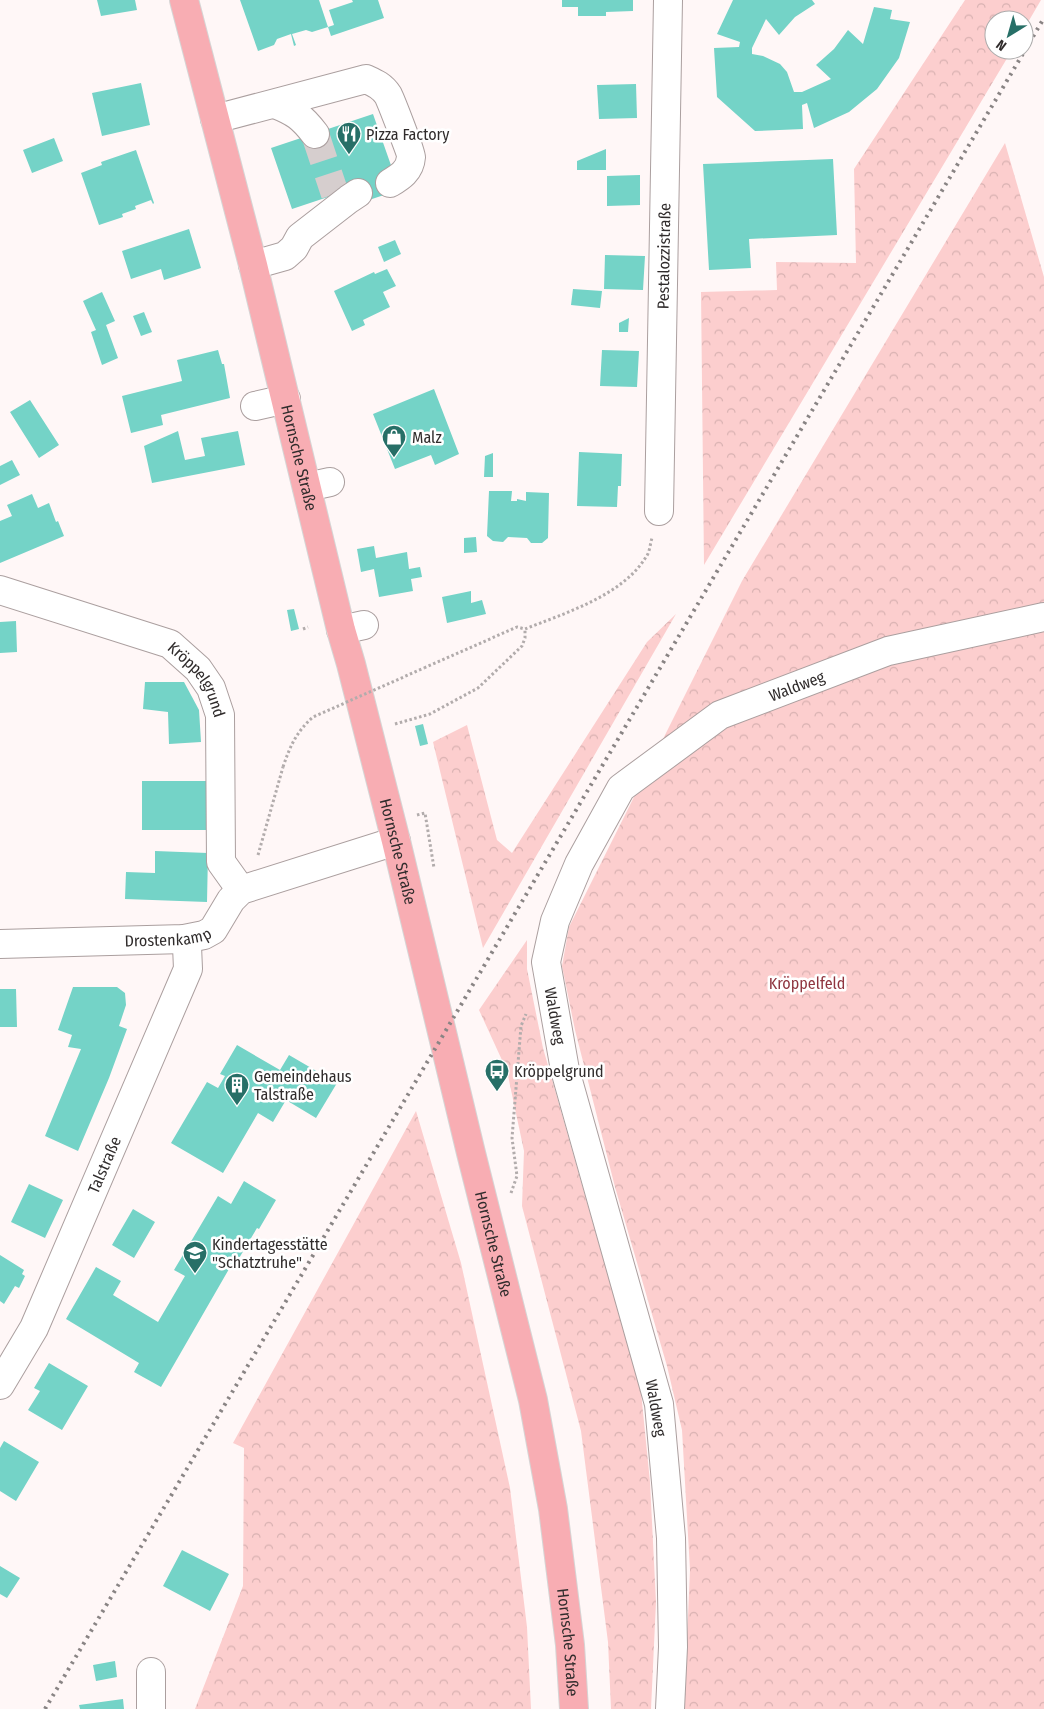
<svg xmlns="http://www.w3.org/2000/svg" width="1044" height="1709" font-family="'Fira Sans Condensed',sans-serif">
<defs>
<pattern id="forest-crowns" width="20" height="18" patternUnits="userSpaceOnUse" patternTransform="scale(1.25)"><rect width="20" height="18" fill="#fccece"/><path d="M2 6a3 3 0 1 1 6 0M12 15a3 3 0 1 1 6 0" fill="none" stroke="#d8b1b1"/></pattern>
</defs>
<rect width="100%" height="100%" fill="#fff7f7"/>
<path fill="url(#forest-crowns)" d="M965 0H1041L1024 29V20H994V50H1012L704 565 701 292 777 290 776 262 856 263 854 169Z
M1005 143 1044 277V1709H684L690 1570 682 1430 667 1366 615 1187 575 1030 562 966 569 927 742 581Z
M676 614 483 948 433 742 467 725 497 840 512 853 647 642Z
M527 940V969L543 1048 641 1392 650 1482 656 1602 651 1709H611L608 1642 581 1431 522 1206 524 1151 507 1071 479 1010Z
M416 1111 461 1263 510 1488 527 1627 531 1709H195L243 1586 244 1448 233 1443Z"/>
<path fill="#74d3c7" d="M97 0H135L137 10 101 16Z
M240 0H319L328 27 312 32 306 30 292 34 296 45 294 46 291 34 277 39 274 45 258 51Z
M352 0H378L384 18 331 36 328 27 334 25 329 10 353 2Z
M562 0H633V11L606 12V16H578V7H562Z
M733 0H812L815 4 795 17 779 35 766 19 752 48V54L763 56 780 64 787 72 794 92H802L831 79 816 65 834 49 848 30 863 44 874 7 892 10 890 19 910 22 899 58 877 89 849 112 814 128 807 103 802 105 803 129 755 131 717 97 714 48 739 47 740 42 717 34Z
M141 83 150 125 102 136 92 93Z
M636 84 637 118 599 119 597 85Z
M373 114 393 171V192L360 203 355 188 292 209 271 148Z
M54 138 63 161 32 173 23 150Z
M606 149V170H577V161Z
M136 150 154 203 153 204 151 200 135 206 136 209 122 214 123 217 99 225 81 173 102 165 101 162Z
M833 159 837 235 749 239 751 268 709 270 703 164Z
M640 175V205L607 206V176Z
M189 229 201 268 164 280 161 269 131 279 122 251Z
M395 240 401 254 384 262 378 247Z
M605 255 645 256 643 290 604 289Z
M387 269 396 286 383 292 390 307 363 320 365 325 352 331 334 291 374 272 375 274Z
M573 289 602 291 600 308 571 305Z
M102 292 115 321 106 325 118 358 102 365 91 332 96 330 83 301Z
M144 312 152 332 141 336 133 316Z
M629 318 628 332H619V323Z
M218 350 222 364H224L230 398 161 415 163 425 131 433 122 396 182 381 177 360Z
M602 350 639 351 637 387 600 386Z
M434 389 459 454 435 465 431 455 395 469 373 414Z
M30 400 59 445 39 458 10 412Z
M178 431 185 460 205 456 201 438 238 431 245 465 152 483 144 446Z
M579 452 622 454 621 486H618L617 507 577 506Z
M493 453V477H484L485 456Z
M12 460 20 475 0 485V466Z
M489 491H512L511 501H517V499L526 501V492L549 493 548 538 542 543H531L527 538 508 537 503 542 493 541 487 536Z
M32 494 38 508 49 503 56 522 58 521 64 536 0 563V521L12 516 7 505Z
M476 537 477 552 464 553V538Z
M374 546 376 558 407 552 409 569 420 567 422 577 411 579 413 591 379 597 374 569 361 572 357 549Z
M471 591V603L482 600 486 614 447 623 442 597Z
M294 609 299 629 291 631 287 610Z
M16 621 17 652 0 653V622Z
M145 682H184L199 710 201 742 169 744 168 712 143 709Z
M423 724 428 744 420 746 415 726Z
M142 781H207V830H142Z
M155 851 208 853 207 902 125 899 126 872 155 873Z
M73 987H117L125 993 126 1005 119 1026 127 1029 109 1078 78 1151 45 1136 81 1049 68 1047 72 1035 58 1030Z
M0 989H16L17 1027H0Z
M237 1045 280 1070 289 1055 337 1083 316 1118 286 1100 273 1122 258 1113 223 1173 171 1143 207 1082 218 1088 225 1076 220 1074Z
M244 1181 276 1200 259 1229 257 1228 232 1270 229 1269 161 1387 134 1372 139 1363 66 1319 96 1267 121 1281 113 1295 158 1322 185 1276 174 1270 218 1196 231 1204Z
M29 1184 63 1200 45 1238 11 1222Z
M133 1209 155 1222 134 1258 112 1245Z
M0 1255 24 1270 22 1274 25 1276 19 1288 15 1286 4 1304 0 1301Z
M49 1363 88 1386 62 1430 28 1410 40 1391 34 1388Z
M4 1441 39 1462 16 1501 0 1491V1448Z
M182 1550 229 1574 210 1611 163 1586Z
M0 1566 20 1578 7 1598 0 1594Z
M115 1661 117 1677 96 1681 93 1665Z
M123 1699 124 1709H80L79 1705Z"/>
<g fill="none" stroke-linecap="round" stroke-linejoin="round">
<path stroke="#d6cece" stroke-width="28" stroke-dasharray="28 14" stroke-linecap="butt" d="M315 134 335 194"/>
<defs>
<g id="minor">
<path d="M275 104C295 112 302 117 315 134"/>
<path d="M215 119 366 79C375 83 382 86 388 95 391 101 411 152 411 157 410 171 400 177 390 183"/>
<path d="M253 265 285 256 294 248 300 237 349 199 358 193"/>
<path d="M255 406 286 399"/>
<path d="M307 487 330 482"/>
<path id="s1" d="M659 511 668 0"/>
<path id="s2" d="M0 590 170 644 198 669 211 688 220 715 221 862 241 890"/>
<path d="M341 630 364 625"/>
<path id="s3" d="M0 944 184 939 204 935 213 930 231 900 241 890 396 841"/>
<path id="s4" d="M0 1385 34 1328 188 969 187 946 184 939"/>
<path d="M151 1709V1672"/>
<path id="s5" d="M670 1709 673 1647 671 1538 659 1404 565 1070 546 962 555 921 579 864 621 788 720 715 888 651 1044 617"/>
</g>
<g id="major">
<path id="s6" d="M184 0 253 265 341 630 351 664 396 841 471 1153 533 1400 553 1509 570 1645 574 1709"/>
</g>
</defs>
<use href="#minor" stroke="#ab9f9f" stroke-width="30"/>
<use href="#major" stroke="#d6d5d5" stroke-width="30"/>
<path stroke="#b2acac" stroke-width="3" stroke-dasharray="2.5 2.5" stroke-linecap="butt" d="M303 629 308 627
M424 668 517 627 525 629C565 613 622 596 646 557 650 552 650 544 652 538
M395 724 430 714 478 688 522 646 525 638V629
M417 815 425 813 434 868
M258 855 283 767
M511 1193 517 1176 512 1138 521 1026 526 1014"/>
<use href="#minor" stroke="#fff" stroke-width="28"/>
<use href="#major" stroke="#f8adb3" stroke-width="28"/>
<path stroke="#898484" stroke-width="4" stroke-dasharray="2.5 5" stroke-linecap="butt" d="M45 1709 1044 18"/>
<path stroke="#b2acac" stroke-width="3" stroke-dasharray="2.5 2.5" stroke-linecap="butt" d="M283 767C290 746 297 731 313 717L424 668"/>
</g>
<defs>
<symbol id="restaurant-pin" viewBox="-11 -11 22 30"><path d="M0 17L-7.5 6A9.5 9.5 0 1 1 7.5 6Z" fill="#276f67" stroke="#fff"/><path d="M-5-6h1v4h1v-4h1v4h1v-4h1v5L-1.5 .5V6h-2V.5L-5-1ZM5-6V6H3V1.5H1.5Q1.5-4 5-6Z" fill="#fff"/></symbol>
<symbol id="shop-pin" viewBox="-11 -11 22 30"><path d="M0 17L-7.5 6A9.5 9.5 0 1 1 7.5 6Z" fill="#276f67" stroke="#fff"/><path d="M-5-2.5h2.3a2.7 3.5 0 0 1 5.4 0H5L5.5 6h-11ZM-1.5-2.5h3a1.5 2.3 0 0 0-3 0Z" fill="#fff"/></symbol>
<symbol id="bus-pin" viewBox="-11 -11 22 30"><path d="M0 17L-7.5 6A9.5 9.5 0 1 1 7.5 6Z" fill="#276f67" stroke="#fff"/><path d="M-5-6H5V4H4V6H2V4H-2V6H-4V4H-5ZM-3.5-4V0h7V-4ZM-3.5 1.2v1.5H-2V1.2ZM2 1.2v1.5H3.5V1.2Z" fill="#fff"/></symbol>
<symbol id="building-pin" viewBox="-11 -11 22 30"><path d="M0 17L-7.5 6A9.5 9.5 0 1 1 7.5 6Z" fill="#276f67" stroke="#fff"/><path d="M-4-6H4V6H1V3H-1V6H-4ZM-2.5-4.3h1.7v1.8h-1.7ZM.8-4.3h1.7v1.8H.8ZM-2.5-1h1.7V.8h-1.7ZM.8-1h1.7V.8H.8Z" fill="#fff"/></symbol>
<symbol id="school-pin" viewBox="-11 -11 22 30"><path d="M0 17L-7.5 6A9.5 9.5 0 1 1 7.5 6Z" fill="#276f67" stroke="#fff"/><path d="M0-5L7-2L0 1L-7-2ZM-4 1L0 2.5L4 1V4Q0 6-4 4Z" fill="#fff"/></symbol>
</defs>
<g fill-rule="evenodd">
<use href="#restaurant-pin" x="335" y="120" width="28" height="38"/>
<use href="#shop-pin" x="380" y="423" width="28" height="38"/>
<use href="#bus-pin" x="483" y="1057" width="28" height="38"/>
<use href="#building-pin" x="223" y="1071" width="28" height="38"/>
<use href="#school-pin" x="181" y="1239" width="28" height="38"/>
</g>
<g text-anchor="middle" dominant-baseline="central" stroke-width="5" stroke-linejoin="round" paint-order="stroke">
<g font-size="16" fill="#302c2c" stroke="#fff" text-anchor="start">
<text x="366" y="134">Pizza Factory</text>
<text x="412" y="437">Malz</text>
<text x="514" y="1071">Kröppelgrund</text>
<text x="254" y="1076">Gemeindehaus<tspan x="254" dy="18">Talstraße</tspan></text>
<text x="212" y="1244">Kindertagesstätte<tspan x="212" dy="18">"Schatztruhe"</tspan></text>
</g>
<g font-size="16" fill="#302c2c" stroke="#fff">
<text stroke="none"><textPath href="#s1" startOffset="255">Pestalozzistraße</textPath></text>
<text stroke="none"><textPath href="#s6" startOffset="472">Hornsche Straße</textPath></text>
<text stroke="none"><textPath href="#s2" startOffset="224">Kröppelgrund</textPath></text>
<text stroke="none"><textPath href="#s5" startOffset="1158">Waldweg</textPath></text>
<text stroke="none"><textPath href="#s6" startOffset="878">Hornsche Straße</textPath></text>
<text stroke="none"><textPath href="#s3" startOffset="168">Drostenkamp</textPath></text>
<text transform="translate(555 1016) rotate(80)">Waldweg</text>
<text stroke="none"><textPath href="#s4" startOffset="244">Talstraße</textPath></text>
<text stroke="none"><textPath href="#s6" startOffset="1282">Hornsche Straße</textPath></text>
<text transform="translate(656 1408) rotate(80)">Waldweg</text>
<text stroke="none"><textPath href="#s6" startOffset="1688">Hornsche Straße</textPath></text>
</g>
<g font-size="16" fill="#8f353f" stroke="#fff">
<text x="807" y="983">Kröppelfeld</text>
</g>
</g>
<g transform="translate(1009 35) rotate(217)"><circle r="24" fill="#ffffff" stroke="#acabab"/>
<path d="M0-4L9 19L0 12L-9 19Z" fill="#276f67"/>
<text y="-8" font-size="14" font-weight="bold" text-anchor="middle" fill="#302c2c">N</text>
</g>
</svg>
